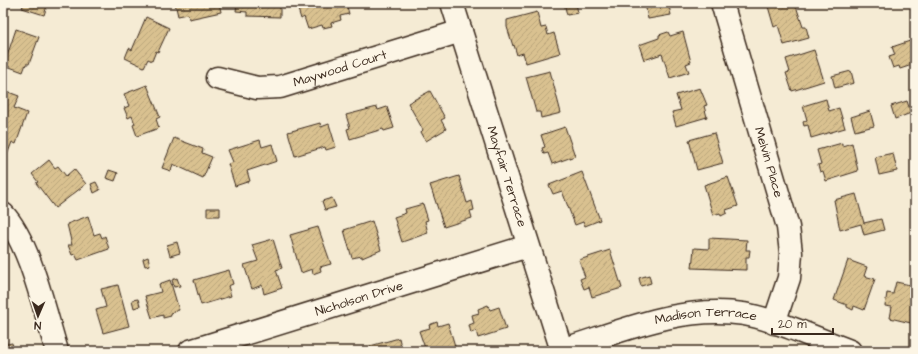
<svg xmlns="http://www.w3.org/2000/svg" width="918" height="354" font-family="'Architects Daughter',sans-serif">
<defs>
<pattern id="building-hatch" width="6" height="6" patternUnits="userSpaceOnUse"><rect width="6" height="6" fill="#d9c190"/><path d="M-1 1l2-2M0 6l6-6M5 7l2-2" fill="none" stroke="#bba67c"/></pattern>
</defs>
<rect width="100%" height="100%" fill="#f5ebd4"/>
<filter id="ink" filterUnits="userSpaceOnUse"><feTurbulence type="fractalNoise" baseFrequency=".025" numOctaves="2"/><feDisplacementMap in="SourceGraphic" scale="8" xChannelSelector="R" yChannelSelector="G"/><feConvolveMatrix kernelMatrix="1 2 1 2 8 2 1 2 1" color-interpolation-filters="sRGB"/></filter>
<g filter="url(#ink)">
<path fill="url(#building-hatch)" stroke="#3b2a1e" d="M24 3H48L44 15 22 8Z
M175 3H219L221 12 189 19 188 14 178 16Z
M237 3H280V17L247 16V12L236 11Z
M306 3H346L349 14 340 16 341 20 331 23 332 26 323 28 322 25 308 29 304 17 301 19 297 6Z
M564 3H576L578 13 567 15Z
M645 3H673V5L669 6 671 15 648 19Z
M767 3H795L803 27H806L809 38 784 45 778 25 774 27Z
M537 12 541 28 546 27 548 35 554 33 560 53 526 63 523 53 517 55 514 45 513 46 507 27V20Z
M146 17 169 28 158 52 156 51 152 61 148 59 144 67 125 58 129 48 132 50Z
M16 29 39 37 29 64H26L23 72 4 65Z
M668 32 670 36 683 32 691 62 686 64 689 72 670 78 662 54 644 60 639 45 659 38V35Z
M913 40 915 46V64L900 69 899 66 893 68 889 57 895 55 892 47Z
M814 50 824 81 792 91 786 73 790 72 786 59Z
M550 71 561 113 541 118 540 112H536L526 77Z
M851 71 854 83 835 88 832 76Z
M147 85 160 117 156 119 159 128 137 136 133 125 135 124 132 116 128 118 124 108 129 106 124 94Z
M700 88 707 105 704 106 707 117 676 126 672 112 681 110 676 95Z
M3 90 19 96 14 108 27 113 16 144 12 142 7 155 3 153Z
M430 91 445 118 441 120 446 129 426 141 421 132 423 130 408 103Z
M826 99 829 111 839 108 845 128 811 138 808 125 804 126 803 122 807 120 803 106Z
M907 101 911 113 895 119 891 106Z
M377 107 378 110 387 107 394 128 384 131 383 129 350 139 347 129 350 128 346 115Z
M870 111 874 126 855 131 851 117Z
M320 123 321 127 329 124 336 147 326 150 325 147 295 156 288 132Z
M565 127 575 156 552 164 548 153 544 154 542 148 545 147 541 135Z
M714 133 723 163 697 170 689 140Z
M174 138 203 149 202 153 212 157 203 178 173 164 171 171 162 168Z
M260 140 262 147 272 144 277 161 247 171 250 181 235 186 228 164 233 162 228 150Z
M842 143V146L852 143 858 171 826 181 823 171 820 172 818 165 821 164 817 150Z
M893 153 897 171 879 175 875 157Z
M49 160 55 168 58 166 66 176 74 169 86 184 55 208 36 183 38 182 32 174Z
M109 170 118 173 115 181 106 178Z
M582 172 600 220 585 226 583 222 575 225 562 191 553 194 549 185Z
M459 176 467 203 472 201 474 210 470 211 472 218 444 227 430 185Z
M728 177 738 206 726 210 727 213 721 216 720 213 713 215 704 185Z
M96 182 100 190 94 193 91 184Z
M856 194 864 223 881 219 884 230 864 235 861 224 840 230 834 200Z
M332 198 336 207 325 210 322 201Z
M423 204 428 220 425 221 428 233 402 242 394 217 406 213 405 209Z
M207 208H220V216H207Z
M88 216 94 235 100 233 102 238 105 236 109 249 78 260 75 254 72 255 68 245H72L67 224Z
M372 221 381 250 362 258V256L352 258 344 230Z
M318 227 331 264 320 267 321 271 313 274 312 269 301 273 290 235Z
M709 238 747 240 746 250H750L749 257H746V270L692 268 694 248 709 249Z
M273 239 282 268 276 270 282 288 264 294 262 285 252 289 244 265 258 261 252 245Z
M177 242 180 253 170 256 167 245Z
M610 250 622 288 592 297 589 287 584 289 580 279 585 277 579 260Z
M148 257 150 265 145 266 143 259Z
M848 260 867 267 864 276 875 279 864 310 854 306 853 310 847 307V305L834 300Z
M229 270 233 284 228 286 231 296 201 305 194 280Z
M649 275 651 283 641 286 639 278Z
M177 278 180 286 174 287 172 280Z
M170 280 179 310 170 313 171 316 163 318V315L152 318 145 296 161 292 159 284Z
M896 282 915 286V324L890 318 892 307 885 306 887 293 893 294Z
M118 285 129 326 103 333 96 310 106 307 101 289Z
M138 299 140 306 134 308 132 300Z
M488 305 490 310 499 307 506 329 478 338 476 331 471 333 469 325 474 323 472 315 479 313 478 309Z
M437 322 438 326 448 323 455 346 437 351H426L419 331 430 328 429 325Z
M3 330 7 344 12 343 14 351H3Z
M399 338 402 351H372L370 346Z"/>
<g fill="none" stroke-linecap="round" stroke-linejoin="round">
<defs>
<g id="minor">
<path id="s1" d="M452 3 562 351"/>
<path id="s2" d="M722 3 788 227 791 253 789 278 774 323"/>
<path id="s3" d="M217 78 257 88 280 87 461 31"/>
<path d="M3 214C30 242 45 313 57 351"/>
<path id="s4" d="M561 350C620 332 681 304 744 314 777 320 817 339 850 351"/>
<path id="s5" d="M190 351 528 246"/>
</g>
</defs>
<use href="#minor" stroke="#3b2a1e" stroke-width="25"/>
<use href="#minor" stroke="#fcf5e5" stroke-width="22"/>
</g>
</g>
<g text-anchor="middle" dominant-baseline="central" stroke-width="3" stroke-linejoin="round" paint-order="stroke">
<g font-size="13" fill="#3b2a1e" stroke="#fcf5e5">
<text stroke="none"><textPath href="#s3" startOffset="127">Maywood Court</textPath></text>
<text stroke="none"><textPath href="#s2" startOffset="166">Melvin Place</textPath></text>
<text stroke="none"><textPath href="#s1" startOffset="182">Mayfair Terrace</textPath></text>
<text stroke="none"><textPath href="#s5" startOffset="177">Nicholson Drive</textPath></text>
<text stroke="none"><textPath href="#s4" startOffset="150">Madison Terrace</textPath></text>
</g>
</g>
<rect width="918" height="354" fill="none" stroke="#fcf5e5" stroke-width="16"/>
<rect x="8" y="8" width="902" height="338" fill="none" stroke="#3b2a1e" stroke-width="1.5" filter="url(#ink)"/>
<g transform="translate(38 316) rotate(182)" stroke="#fcf5e5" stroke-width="3" paint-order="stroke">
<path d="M0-3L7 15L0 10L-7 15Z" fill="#3b2a1e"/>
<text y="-6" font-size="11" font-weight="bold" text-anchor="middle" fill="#3b2a1e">N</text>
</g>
<path d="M772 328v6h61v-6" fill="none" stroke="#3b2a1e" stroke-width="2"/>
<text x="778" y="328" font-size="12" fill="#3b2a1e" stroke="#fcf5e5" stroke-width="3" paint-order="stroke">20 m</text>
</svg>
